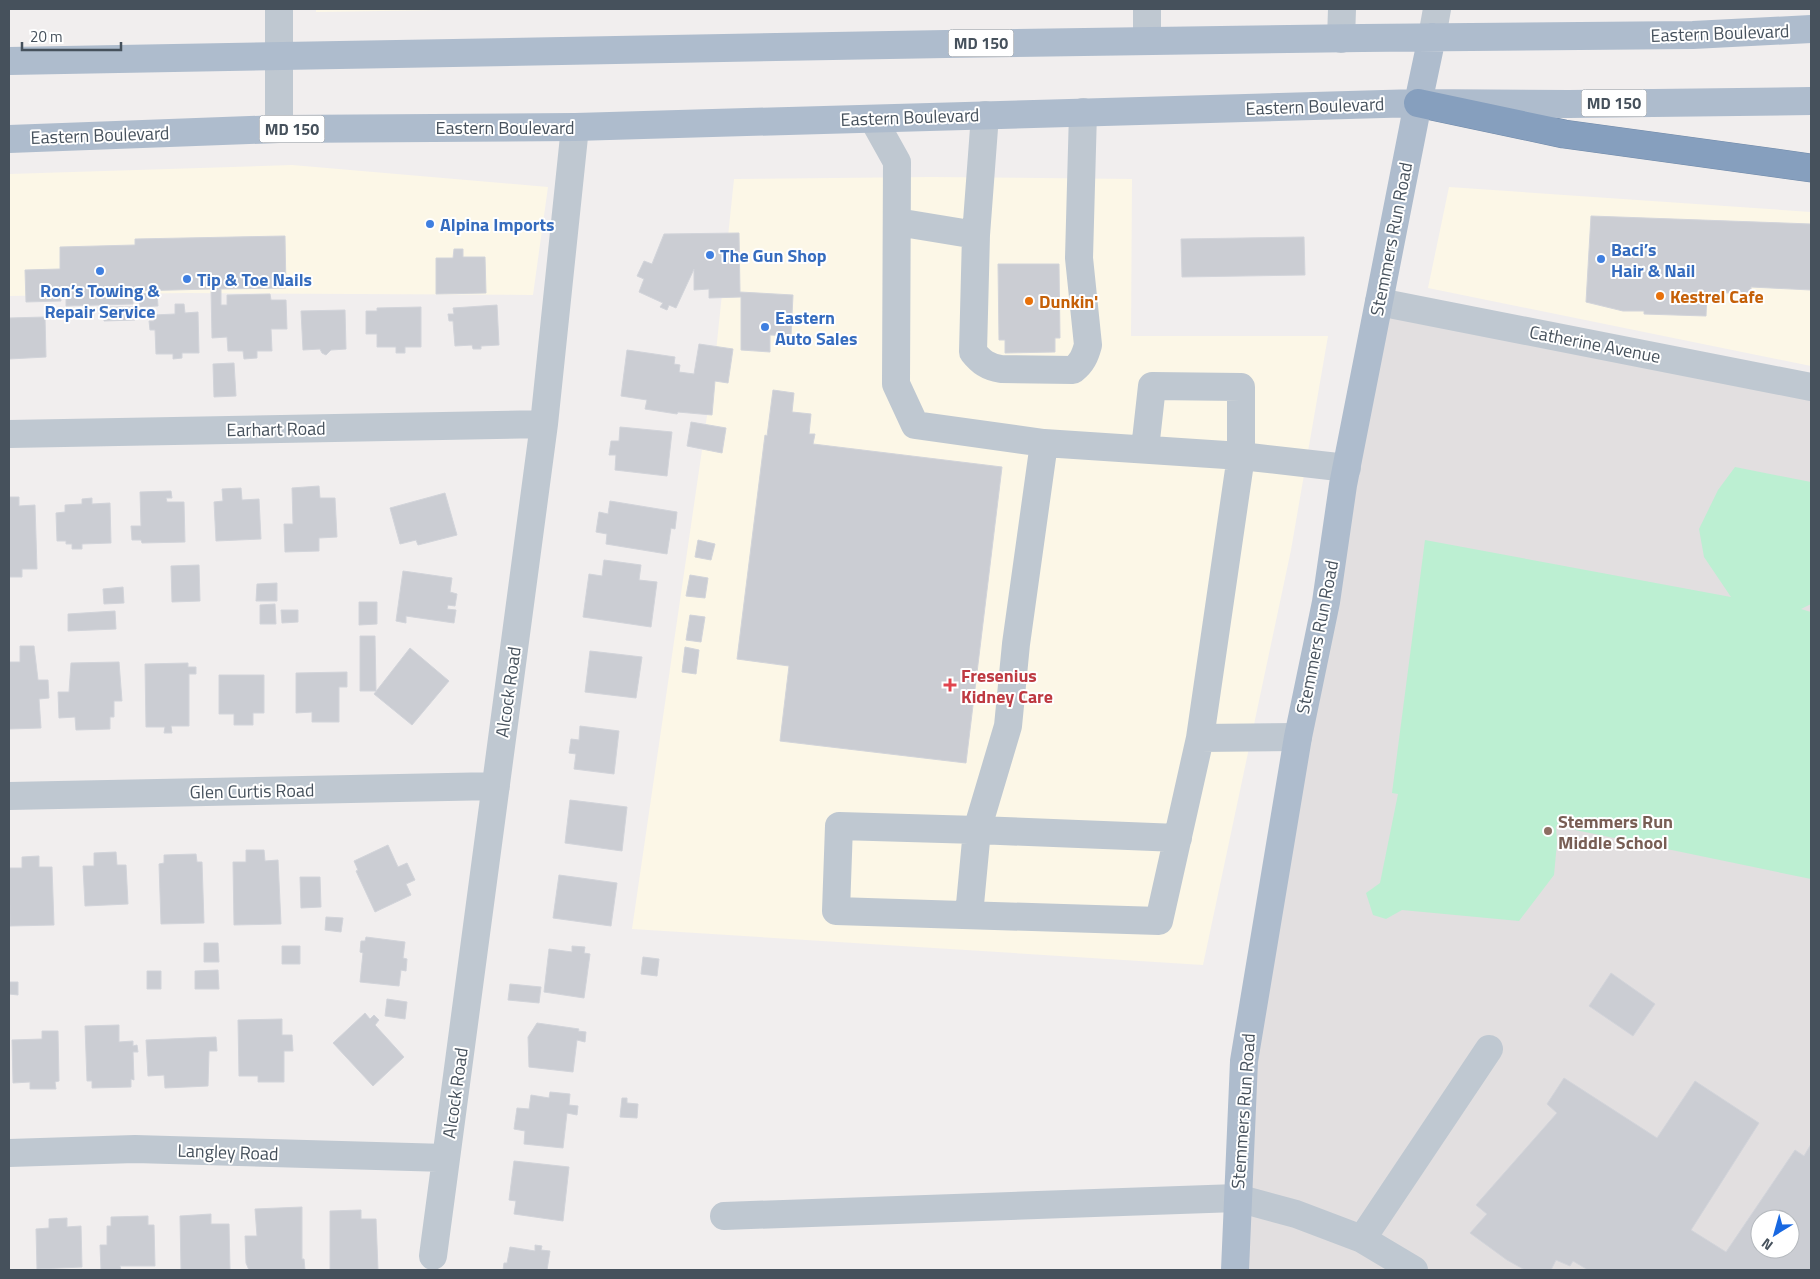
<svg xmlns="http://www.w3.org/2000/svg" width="1820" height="1279" font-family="'Titillium Web',sans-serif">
<rect width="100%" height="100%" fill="#f1eeee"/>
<path fill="#fcf7e7" d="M316 9H517L316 12Z
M292 165 548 187 533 295 185 293 9 296V174Z
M931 177 1132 179 1131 336H1328L1291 550 1203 965 632 929 715 361 734 179Z
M1449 187 1811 212V366L1428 288Z"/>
<path fill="#e2dfe0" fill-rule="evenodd" d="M1379 302 1811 386V1270H1239L1244 1061ZM1760 1219H1790V1249H1760Z"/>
<path fill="#bcefd2" d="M1735 467 1811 482V604L1801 609 1811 612V879L1556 826 1557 843 1554 875 1519 921 1402 910 1386 919 1373 915 1366 893 1380 883 1398 794 1392 793 1425 540 1731 597 1704 557 1699 529 1718 490Z"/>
<path fill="#cbcdd3" stroke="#d2d4da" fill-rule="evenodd" d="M1591 216 1811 224V290L1751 287V294L1707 292 1706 316 1644 314V311H1623L1586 302Z
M739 233 740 292 793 295 791 336 770 335V352L741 350V297L709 298V289L694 290V269L676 308 669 305 667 310 660 307 663 303 639 292 644 279 637 276 644 261 652 264 664 234Z
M285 236 286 288 221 289V305H227V295L270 294 271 300H286L287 329H271L272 351H257V358L244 359 243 351H228L227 337 212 338 211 289 133 291V304L66 306V292H60L61 301 26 302 25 270 60 269V247L135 245V239Z
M1304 237 1305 275 1182 277 1181 239Z
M454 249H463V257H485L486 293 436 294V258H453Z
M998 264H1059L1060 338H1055V352L1005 353V340H999Z
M157 293 158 306 140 307 139 294Z
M175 304H184L185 313 198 312 199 353H182V358L173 359V354H156L155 330H150L149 321H154V315L175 314Z
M497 305 499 345 481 346V349H473L472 345 455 346 453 321H449L448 314H454L453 308Z
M104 307H135V320L104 321Z
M421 307V347H405V353H396V347H377V334H366V311H377V308Z
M345 310 346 349 331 350 326 355 322 353 320 349 303 350 301 311Z
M45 317 46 357 9 359V318Z
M699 344 733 349 728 383 715 381 712 415 678 412 677 414 645 409 647 400 621 396 627 350 675 357 674 364 680 365 679 372 694 374Z
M234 363 236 396 214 397 213 364Z
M773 390 794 393 792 412 811 414 809 434H815L813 444 1002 467 966 763 780 741 789 666 737 659 765 435 767 436Z
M691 422 726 428 722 453 687 446Z
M620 427 672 432 667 476 615 470 616 455H609L611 441H619Z
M319 486 320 498H335L337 537 319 538V551L285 552 284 524H293L292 488Z
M241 488 242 500 259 499 261 539 216 541 214 502 223 501 222 489Z
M171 491 172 498H166L167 502H184L185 542 142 543 141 540H132L131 526H141L140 492Z
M445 493 457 535 418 545 416 540 400 544 390 508Z
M9 497H19V506L35 505 37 569H22V577H9Z
M92 498V504L110 503 111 543 82 544V549H72V544H66V541H57L56 513 65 512V505L82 504V499Z
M610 501 677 512 675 529 671 528 667 554 606 544 607 534 596 532 599 512 608 514Z
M698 540 715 544 711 560 695 557Z
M604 560 641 565 639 580 657 582 651 627 583 617 589 574 602 576Z
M199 565 200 601 172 602 171 566Z
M403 571 452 578 450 592 457 594 455 606 448 605 447 609 456 610 454 623 406 616V623L396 621Z
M690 575 708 578 705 598 686 596Z
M277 583V601H256L257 584Z
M123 587 124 603 104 604 103 589Z
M359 602H377V624L359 625Z
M275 604 276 624H260V605Z
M281 610H298V622L282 623Z
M115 611 116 629 68 631V614Z
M690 615 705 617 701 642 686 640Z
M360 636H375L376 691H360Z
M20 646H34L38 680H48L49 698 39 699 41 728 9 729V662H20Z
M685 647 699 650 696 674 682 672Z
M410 648 449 681 412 725 374 694Z
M590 651 642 657 636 698 585 692Z
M119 662 122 701H114V717H110V729L76 730 75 717 59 718 58 692H69L71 663Z
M188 663V667H196V674H189V726H171L172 733H164L165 727H146L145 664Z
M347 672V687H339V722H312V712L296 713V673Z
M219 675H264V713H253V725H234V714H219Z
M580 726 619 731 614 774 574 769 576 754 569 753 571 739 579 740Z
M570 800 627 807 622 851 565 843Z
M388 845 398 867 407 863 415 880 406 884 411 895 375 912 356 871 358 870 354 861Z
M246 850H264L265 861 278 860 281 924 234 925 233 862H246Z
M116 852 117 865H126L128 904 85 906 83 866H94V853Z
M196 854 197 862H202L204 923 161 924 159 864 164 863V855Z
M39 856V867H52L54 925 10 926 9 868H22V857Z
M559 875 617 883 611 926 553 918Z
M300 877H320L321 907 301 908Z
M326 917 343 918 341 932 325 930Z
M366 937 405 942 403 958 407 959 406 971 401 970 399 986 360 982 363 953 360 952 361 941H365Z
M204 943H218L219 962H204Z
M282 946H300V964H282Z
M572 946 585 947 584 953 590 954 584 998 544 992 549 949 572 952Z
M643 957 659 959 657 976 641 974Z
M218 970 219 989H195V971Z
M147 971H161V989H147Z
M1611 973 1655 1004 1633 1036 1589 1006Z
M9 982H18V995L9 994Z
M510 984 541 987 539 1003 508 1000Z
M387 999 407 1002 405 1019 385 1016Z
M365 1013 370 1019 374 1015 379 1020 375 1025 404 1057 373 1086 333 1043Z
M282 1019V1035H292L293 1051H284V1082H258V1076H239L238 1020Z
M537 1023 579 1029 578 1031 586 1032 585 1042 577 1040 573 1072 529 1067 528 1037Z
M119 1025V1042L133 1041V1046L137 1045 138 1052H133L134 1080 131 1079V1087L92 1088V1081H87L85 1026Z
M42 1031H58L59 1081 55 1082 56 1089H30V1082L13 1083 12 1040 42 1039Z
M216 1037 217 1051H209L208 1086 165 1088 164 1075 148 1076 146 1040Z
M1564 1078 1657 1138 1695 1081 1759 1123 1691 1230 1726 1252 1795 1150 1804 1156 1811 1144V1270H1588L1573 1261 1570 1266 1556 1260 1551 1270H1525L1507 1260 1470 1233 1487 1214 1476 1205 1557 1113 1547 1104ZM1760 1219H1790V1249H1760Z
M550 1092 570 1094 569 1105 578 1106 577 1115 567 1113 563 1148 524 1144 525 1131 514 1129 517 1108 529 1109 531 1095 549 1098Z
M622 1098H627V1103L638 1104 637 1118 620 1117Z
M514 1161 569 1167 563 1221 514 1214 516 1201 509 1200Z
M302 1207V1259H304L305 1270H249L246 1263 245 1236H257L255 1209Z
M361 1210V1219H376L378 1270H330V1211Z
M211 1214V1224H229L230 1270H181L180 1216Z
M148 1216V1225H154L155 1266H120L121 1270H101L100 1245H107V1226H111V1217Z
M67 1218V1227L81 1226 82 1267 37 1269 36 1229 49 1228V1219Z
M535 1245 542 1246 541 1250 550 1251 547 1270H503L504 1263H507L510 1247 535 1251Z"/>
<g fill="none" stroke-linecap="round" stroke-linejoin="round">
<defs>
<path id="highway" d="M1418 103 1564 134 1811 168"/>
</defs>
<use href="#highway" stroke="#718aa9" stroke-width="29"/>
<path stroke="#bfc8d1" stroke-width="28" d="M279 9V129
M1432 37 1437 9
M1341 39 1342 9
M1147 41V9
M985 115 976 235 973 352C981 362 988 367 1001 369L1073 370C1082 363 1085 356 1088 345L1079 258 1083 112
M873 119 897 162 896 384 915 425 1044 443
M897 222 976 235
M1379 302 1811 387
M9 434 544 424
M1145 449 1152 386 1241 387V456L1200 738 1159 921 836 911 839 826 977 830 1008 726 1016 644 1044 443 1241 456 1347 468
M1200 738 1298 737
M9 796 496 786
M969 915 977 830 1178 838
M9 1153 135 1149 446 1158
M724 1216 1237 1198 1296 1214 1362 1239 1414 1270
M1362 1239 1489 1049
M433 1256 544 424 575 127"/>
<path stroke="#aebccd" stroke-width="28" d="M9 61 946 44 1362 38 1693 35 1811 29
M9 139 279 129 575 127 1418 103 1569 104 1811 101
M1235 1270 1244 1061 1298 737 1326 602 1343 485 1418 103 1432 37"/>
<use href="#highway" stroke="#869fbe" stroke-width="28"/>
</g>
<g fill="#3f7fe0" stroke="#fff" stroke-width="2">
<circle cx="430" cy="224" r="5"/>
<circle cx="710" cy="255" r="5"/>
<circle cx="1601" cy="259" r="5"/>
<circle cx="100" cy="271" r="5"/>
<circle cx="187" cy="279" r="5"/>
<circle cx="765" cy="327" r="5"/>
</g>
<g fill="#e8710a" stroke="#fff" stroke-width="2">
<circle cx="1660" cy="296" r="5"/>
<circle cx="1029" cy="301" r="5"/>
</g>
<path fill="#e0444e" stroke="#fff" stroke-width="2" d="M947.5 677.5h5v5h5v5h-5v5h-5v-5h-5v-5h5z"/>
<circle fill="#8d6e63" stroke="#fff" stroke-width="2" cx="1548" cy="831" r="5"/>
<g text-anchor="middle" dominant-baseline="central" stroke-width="4" stroke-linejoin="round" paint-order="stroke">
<g fill="#fff" stroke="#7e858d" stroke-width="1">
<rect x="948.5" y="29.5" width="65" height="27" rx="4"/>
<rect x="1581.5" y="89.5" width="65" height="27" rx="4"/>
<rect x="259.5" y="115.5" width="65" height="27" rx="4"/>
</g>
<g font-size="16" font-weight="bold" fill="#46515c">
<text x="981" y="43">MD 150</text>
<text x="1614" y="103">MD 150</text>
<text x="292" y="129">MD 150</text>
</g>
<g font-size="18" fill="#46515c" stroke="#fff">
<text transform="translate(1720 33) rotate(-2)">Eastern Boulevard</text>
<text transform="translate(1315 106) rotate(-2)">Eastern Boulevard</text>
<text transform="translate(910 117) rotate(-2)">Eastern Boulevard</text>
<text x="505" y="127">Eastern Boulevard</text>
<text transform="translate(100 135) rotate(-2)">Eastern Boulevard</text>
<text transform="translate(1391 239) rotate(-79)">Stemmers Run Road</text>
<text transform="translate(1595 344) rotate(11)">Catherine Avenue</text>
<text transform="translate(276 429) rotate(-1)">Earhart Road</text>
<text transform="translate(1317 637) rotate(-79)">Stemmers Run Road</text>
<text transform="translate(508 692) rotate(-82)">Alcock Road</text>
<text transform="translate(252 791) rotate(-1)">Glen Curtis Road</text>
<text transform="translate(455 1093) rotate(-82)">Alcock Road</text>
<text transform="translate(1243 1111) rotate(-86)">Stemmers Run Road</text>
<text transform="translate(228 1152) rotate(2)">Langley Road</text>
</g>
<g font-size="18" font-weight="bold" fill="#366cbe" stroke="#fff" text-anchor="start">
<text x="440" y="224">Alpina Imports</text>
<text x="1611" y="249">Baci’s<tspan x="1611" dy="21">Hair &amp; Nail</tspan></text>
<text x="720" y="255">The Gun Shop</text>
<text x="197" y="279">Tip &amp; Toe Nails</text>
<text x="100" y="290" text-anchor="middle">Ron’s Towing &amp;<tspan x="100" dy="21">Repair Service</tspan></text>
<text x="775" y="317">Eastern<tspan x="775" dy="21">Auto Sales</tspan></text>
</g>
<g font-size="18" font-weight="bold" fill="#c56008" stroke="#fff" text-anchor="start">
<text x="1670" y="296">Kestrel Cafe</text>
<text x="1039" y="301">Dunkin'</text>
</g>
<g font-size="18" font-weight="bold" fill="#be3a42" stroke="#fff" text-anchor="start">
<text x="961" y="675">Fresenius<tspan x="961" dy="21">Kidney Care</tspan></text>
</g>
<g font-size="18" font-weight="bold" fill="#785e54" stroke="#fff" text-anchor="start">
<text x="1558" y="821">Stemmers Run<tspan x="1558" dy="21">Middle School</tspan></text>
</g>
</g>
<rect width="1820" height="1279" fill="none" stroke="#46515c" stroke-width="20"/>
<g transform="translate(1775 1234) rotate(217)"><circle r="24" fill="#ffffff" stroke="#b5b9be"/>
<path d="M0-4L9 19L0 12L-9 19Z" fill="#1868e1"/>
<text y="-8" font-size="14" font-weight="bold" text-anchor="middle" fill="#46515c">N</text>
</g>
<path d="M22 42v8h99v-8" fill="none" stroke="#46515c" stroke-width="2.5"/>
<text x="30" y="42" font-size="15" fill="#46515c" stroke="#ffffff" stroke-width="4" paint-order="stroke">20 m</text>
</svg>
